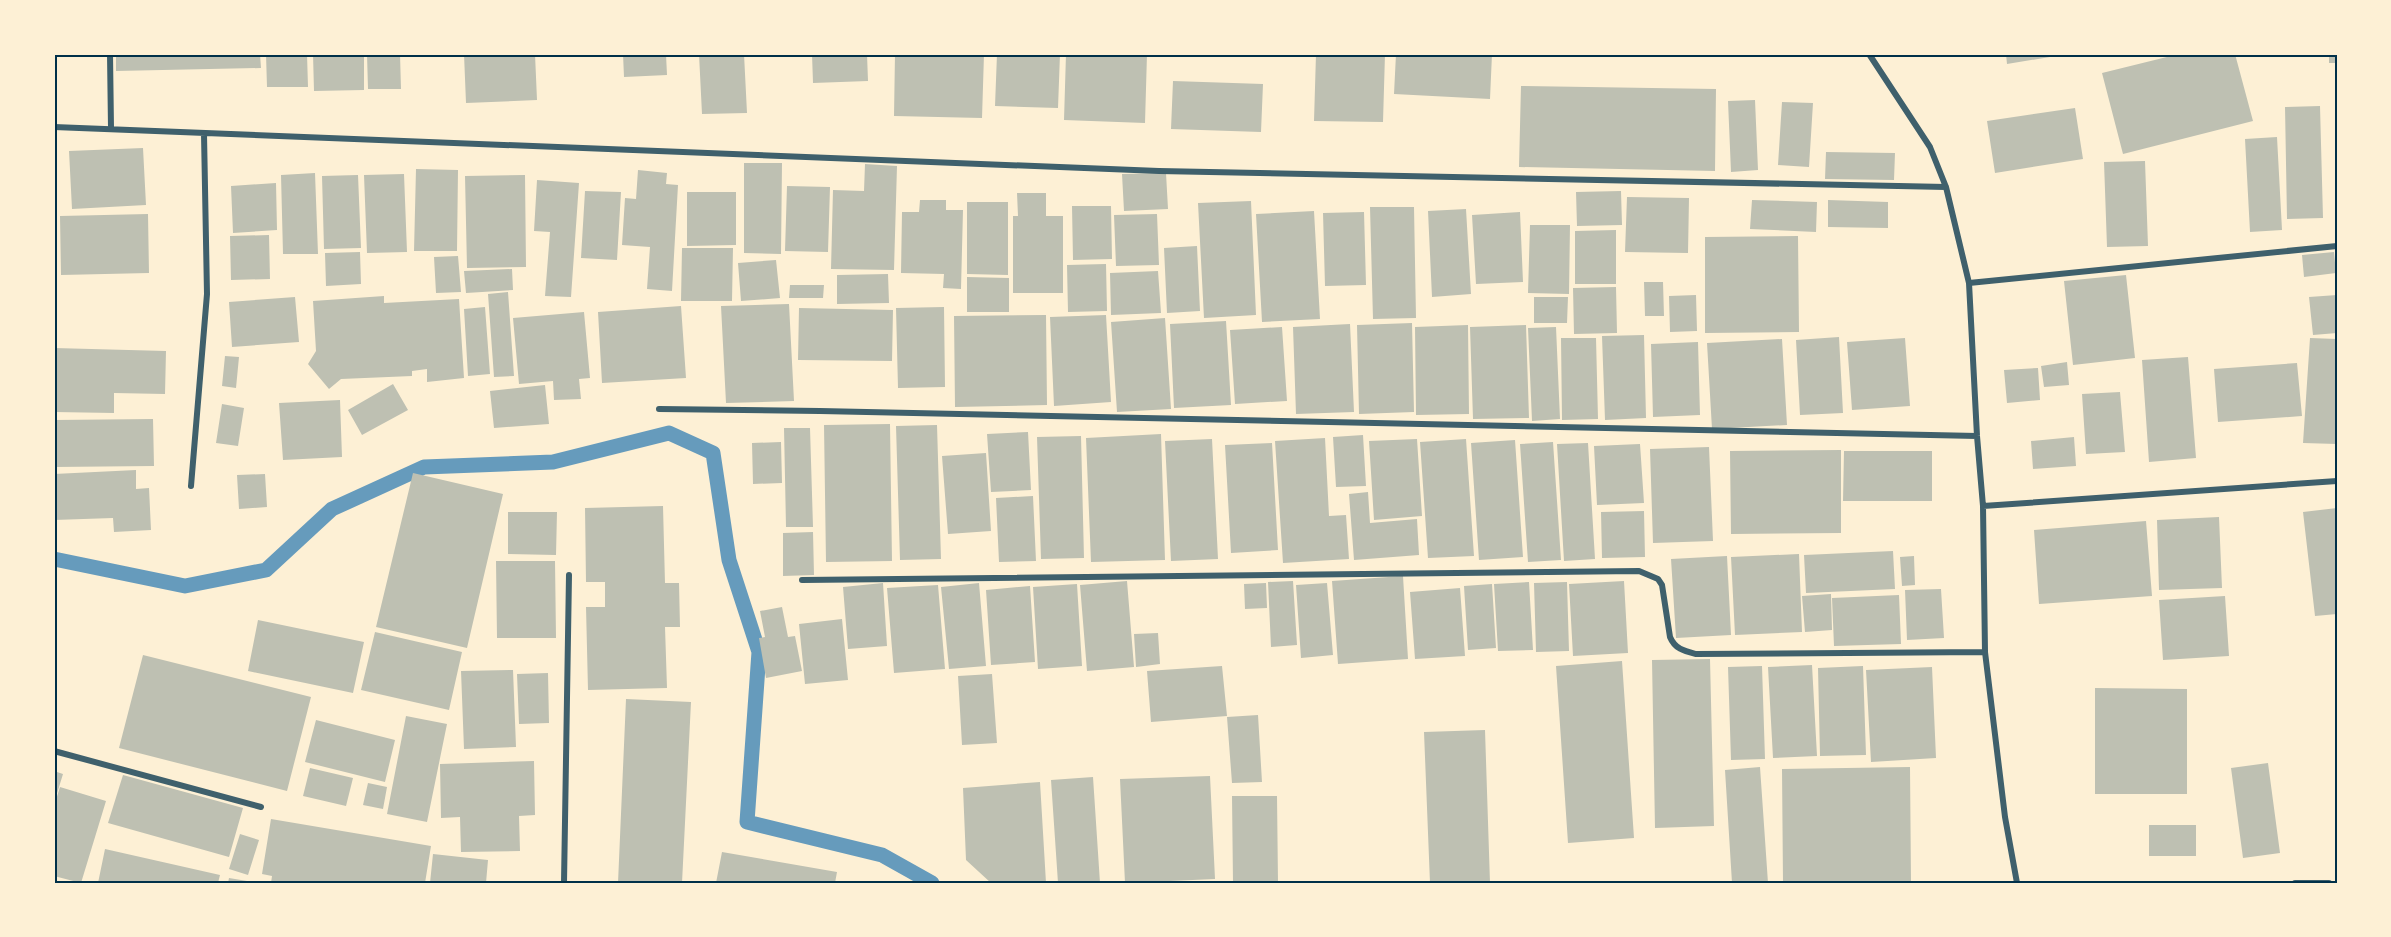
<svg xmlns="http://www.w3.org/2000/svg" width="2391" height="937" font-family="Manrope,sans-serif">
<rect width="100%" height="100%" fill="#fdf0d5"/>
<g fill="none" stroke-linecap="round" stroke-linejoin="round">
<path stroke="#669bbc" stroke-width="15" d="M54 559 185 586 266 570 332 509 424 467 553 462 669 433 713 453 729 560 759 652 747 822 882 855 932 883"/>
</g>
<path fill="#bec0b2" d="M116 54H260L261 68 116 71Z
M266 54H307L308 87H267Z
M313 54H364V90L314 91Z
M367 54H400L401 89H368Z
M464 54H535L537 100 466 103Z
M623 54H666L667 75 624 77Z
M699 54H744L747 113 702 114Z
M812 54H867L868 81 813 83Z
M895 54H984L982 118 894 116Z
M997 54H1060L1058 108 995 106Z
M1066 54H1147L1145 123 1064 120Z
M1316 54H1385L1383 122 1314 121Z
M1396 54H1492L1490 99 1394 94Z
M2006 54H2062V55L2007 64Z
M2179 54H2235L2253 121 2123 154 2102 73Z
M2329 54H2337V63H2329Z
M1173 81 1263 84 1261 132 1171 129Z
M1521 86 1716 89 1715 171 1519 167Z
M1755 100 1758 170 1731 172 1728 101Z
M1782 102 1813 103 1809 167 1778 165Z
M2320 106 2323 218 2287 219 2285 107Z
M2075 108 2083 159 1995 173 1987 121Z
M2277 137 2282 230 2250 232 2245 139Z
M143 148 146 205 72 209 69 151Z
M1826 152 1895 153 1894 180 1825 179Z
M2145 161 2148 246 2107 247 2104 162Z
M744 163H782L781 254 744 253Z
M865 164 897 166 894 270 831 269 833 190 864 191Z
M416 169 458 170 457 251H414Z
M638 170 667 173 666 184 678 185 672 291 647 289 650 247 622 245 625 198 636 199Z
M315 173 318 254H283L281 175Z
M1166 173 1168 209 1124 211 1122 174Z
M404 174 407 252 367 253 364 175Z
M358 175 361 248 324 249 322 176Z
M525 175 526 267 467 268 465 176Z
M537 180 579 183 571 297 545 296 550 232 534 231Z
M276 183 277 230 233 233 231 186Z
M787 186 830 187 828 252 785 251Z
M585 191 621 192 617 260 581 258Z
M1621 191 1622 225 1577 226 1576 192Z
M687 192H736V245L687 246Z
M1017 193H1046V216H1063V293H1013V216H1018Z
M1627 197 1689 198 1688 253 1625 252Z
M920 200H946V210H963L961 289 943 288 944 274 901 273 902 212H919Z
M1752 200 1817 202 1816 232 1750 229Z
M1828 200 1888 202V228L1828 227Z
M1251 201 1256 315 1204 318 1198 203Z
M967 202H1008V275L967 274Z
M1072 206H1111L1112 259 1073 260Z
M1370 207H1414L1416 318 1373 319Z
M1466 209 1471 294 1432 297 1428 211Z
M1314 211 1320 319 1262 322 1256 214Z
M1364 212 1366 285 1325 286 1323 213Z
M1520 212 1523 282 1476 284 1472 215Z
M148 214 149 273 61 275 60 216Z
M1157 214 1159 265 1116 266 1114 215Z
M1530 225H1570L1569 294 1528 293Z
M1616 230V284H1575V231Z
M269 235 270 279 231 280 230 236Z
M1798 236 1799 332 1705 333V237Z
M1197 246 1200 311 1167 313 1164 248Z
M682 248H733L732 301H681Z
M360 252 361 284 326 286 325 253Z
M2334 252 2336 273 2304 277 2302 255Z
M458 256 461 292 436 293 434 257Z
M776 260 780 298 741 301 738 263Z
M1106 264 1107 311 1068 312 1067 265Z
M512 269 513 290 466 293 464 271Z
M1158 271 1161 313 1111 315 1110 273Z
M888 274 889 303 837 304V275Z
M2126 275 2135 358 2073 365 2064 281Z
M967 277 1009 278V312H967Z
M1644 282H1663L1664 316H1645Z
M790 285H824L823 298H789Z
M1616 287 1617 333 1574 334 1573 288Z
M508 292 514 376 494 377 488 294Z
M1696 295 1697 331 1670 332 1669 296Z
M2337 295V333L2313 335 2309 297Z
M384 296V303L459 299 464 378 427 382V369L412 371V376L341 379 329 389 308 364 316 351 313 301Z
M295 297 299 342 232 347 229 302Z
M1534 297H1568L1567 323H1534Z
M789 304 794 401 726 403 721 306Z
M681 306 686 378 602 383 598 312Z
M485 307 490 374 468 376 464 309Z
M944 307 945 387 898 388 896 308Z
M799 308 893 310 892 361 798 360Z
M584 312 590 378 579 379 581 399 554 400 553 381 519 384 513 318Z
M1046 315 1047 405 955 407 954 316Z
M1106 315 1111 402 1054 406 1050 317Z
M1165 318 1171 409 1117 412 1111 322Z
M1226 321 1231 405 1174 408 1170 324Z
M1412 323 1414 412 1359 414 1357 325Z
M1350 324 1354 412 1296 414 1293 327Z
M1468 325 1469 414 1416 415 1415 327Z
M1526 325 1529 418 1473 419 1470 327Z
M1282 327 1287 401 1235 404 1230 330Z
M1556 327 1560 419 1532 421 1528 328Z
M1644 335 1646 418 1605 420 1602 336Z
M1839 337 1843 413 1800 415 1796 340Z
M1561 338H1596L1598 419 1562 420Z
M1905 338 1910 406 1852 410 1847 342Z
M2310 338 2337 339V444L2303 443Z
M1782 339 1787 425 1712 429 1707 343Z
M1698 342 1700 415 1653 417 1651 344Z
M54 348 166 351 165 394 114 393V413L54 412Z
M225 356 239 357 236 388 222 386Z
M2188 357 2196 458 2149 462 2142 360Z
M2067 362 2069 385 2044 387 2041 366Z
M2297 363 2302 416 2218 422 2214 369Z
M2038 368 2040 400 2007 403 2004 370Z
M393 384 408 410 362 435 348 410Z
M545 385 549 424 494 428 490 391Z
M2120 392 2125 452 2086 454 2082 394Z
M340 400 342 457 283 460 279 403Z
M222 404 244 408 238 446 216 443Z
M153 419 154 466 54 467V420Z
M890 424 892 561 826 562 824 425Z
M937 425 941 559 900 560 896 426Z
M784 428H810L813 527H786Z
M1028 432 1031 490 991 492 987 434Z
M1161 434 1165 560 1091 562 1086 438Z
M1363 435 1366 486 1336 487 1333 437Z
M1081 436 1084 558 1041 559 1037 437Z
M2074 437 2076 466 2033 469 2031 441Z
M1325 438 1329 516 1346 515 1349 559 1283 563 1275 441Z
M1212 439 1218 559 1171 561 1165 441Z
M1417 439 1422 516 1374 520 1369 441Z
M1466 439 1474 556 1428 558 1420 442Z
M1515 440 1523 557 1479 560 1471 443Z
M781 442 782 483 753 484 752 443Z
M1553 442 1561 560 1528 562 1520 444Z
M1272 443 1278 550 1231 553 1225 445Z
M1588 443 1595 559 1564 561 1557 444Z
M1640 444 1644 503 1597 505 1594 446Z
M1709 447 1713 541 1653 543 1650 449Z
M1841 450V533L1731 534 1730 451Z
M1844 451H1932V501H1843Z
M986 453 991 531 948 534 942 456Z
M136 470V489L149 488 151 530 114 532 113 518 54 520V474Z
M413 473 503 494 467 648 376 627Z
M265 474 267 507 239 509 237 475Z
M1368 492 1370 523 1417 519 1419 555 1354 560 1349 494Z
M1033 496 1036 561 999 562 996 498Z
M663 506 665 583H679L680 627H665L667 688 588 690 586 607H605V582H586L585 508Z
M2337 508V614L2315 616 2303 512Z
M1644 511 1645 557 1602 558 1601 512Z
M508 512H557L556 555 508 554Z
M2219 517 2222 588 2159 590 2157 520Z
M2146 521 2152 596 2039 604 2034 530Z
M813 532 814 575 783 576V533Z
M1893 551 1895 589 1806 593 1804 555Z
M1799 554 1802 632 1735 635 1731 557Z
M1727 556 1731 635 1676 638 1671 559Z
M1914 556 1915 585 1902 586 1900 557Z
M496 561H555L556 638H497Z
M1403 576 1408 659 1338 664 1332 581Z
M1127 581 1134 667 1087 671 1080 585Z
M1293 581 1297 645 1271 647 1268 582Z
M1624 581 1628 653 1573 656 1569 584Z
M1529 582 1533 650 1498 651 1494 584Z
M1567 582 1569 651 1536 652 1534 583Z
M883 583 887 646 848 649 843 587Z
M979 583 986 666 949 669 941 587Z
M1266 583 1267 608 1245 609 1244 584Z
M1327 583 1333 655 1301 658 1296 585Z
M1077 584 1082 666 1038 669 1033 587Z
M1492 584 1496 648 1468 650 1464 586Z
M938 585 945 669 894 673 887 588Z
M1030 586 1035 662 991 665 986 590Z
M1460 588 1465 656 1415 659 1410 592Z
M1941 589 1944 638 1907 640 1905 590Z
M1831 594 1832 630 1805 632 1802 596Z
M1899 595 1901 644 1834 646 1832 598Z
M2225 596 2229 656 2163 660 2159 600Z
M782 607 788 637 795 636 802 671 766 678 759 638 765 637 760 611Z
M842 619 848 680 805 684 799 624Z
M258 620 364 642 353 693 248 671Z
M375 632 462 652 449 710 361 690Z
M1158 633 1160 664 1136 667 1134 634Z
M143 655 311 697 287 791 119 748Z
M1710 659 1714 826 1655 828 1652 660Z
M1622 661 1634 838 1568 843 1556 666Z
M1812 665 1817 756 1773 758 1768 667Z
M1222 666 1227 716 1151 722 1147 671Z
M1762 666 1765 759 1731 760 1728 667Z
M1863 666 1866 755 1820 756 1818 668Z
M1932 667 1936 758 1871 762 1866 670Z
M513 670 516 747 464 749 461 671Z
M548 673 549 723 519 724 517 674Z
M992 674 997 743 962 745 958 676Z
M2095 688 2187 689V794H2095Z
M626 699 691 702 682 883H618Z
M1258 715 1262 782 1232 783 1227 717Z
M406 716 447 724 427 822 387 814Z
M316 720 395 740 385 782 305 762Z
M1485 730 1490 883H1430L1424 732Z
M534 761 535 815 519 816 520 851 461 852 460 817 441 818 440 764Z
M2268 763 2280 853 2243 858 2231 768Z
M1760 767 1768 883H1732L1725 770Z
M1910 767 1911 883H1783L1782 769Z
M310 768 353 778 346 806 303 796Z
M54 771 63 774 55 800H54Z
M123 775 243 808 229 857 108 823Z
M1210 776 1215 879 1125 883 1120 779Z
M1093 777 1100 883H1058L1051 780Z
M1040 782 1046 883H991L966 860 963 788Z
M368 783 387 787 383 809 363 805Z
M60 787 106 801 81 883 54 876V806Z
M1232 796H1277L1278 883H1233Z
M271 819 431 846 425 883H271L272 876 262 874Z
M2149 825H2196V856H2149Z
M240 834 259 840 248 875 229 869Z
M105 849 220 875 218 883H98Z
M722 852 837 872 835 883H716Z
M433 854 488 860 486 883H430Z
M229 878 253 882V883H228Z"/>
<g fill="none" stroke-linecap="round" stroke-linejoin="round">
<path stroke="#3f606c" stroke-width="6" d="M110 54 111 128
M1869 54 1930 147 1946 187 1969 283 1977 436 1983 506 1985 652 2005 817 2017 883
M54 127 1159 171 1946 187
M1969 283 2337 246
M659 409 820 411 1977 436
M191 486 207 294 204 134
M1983 506 2337 481
M802 580 1639 571 1658 579 1662 585 1670 637C1675 649 1684 651 1696 654L1985 652
M54 751 261 807
M564 883 569 575
M2295 883H2329"/>
</g>
<rect width="2391" height="937" fill="none" stroke="#fdf0d5" stroke-width="111"/>
<rect x="56" y="56" width="2280" height="826" fill="none" stroke="#003049" stroke-width="2"/>
</svg>
